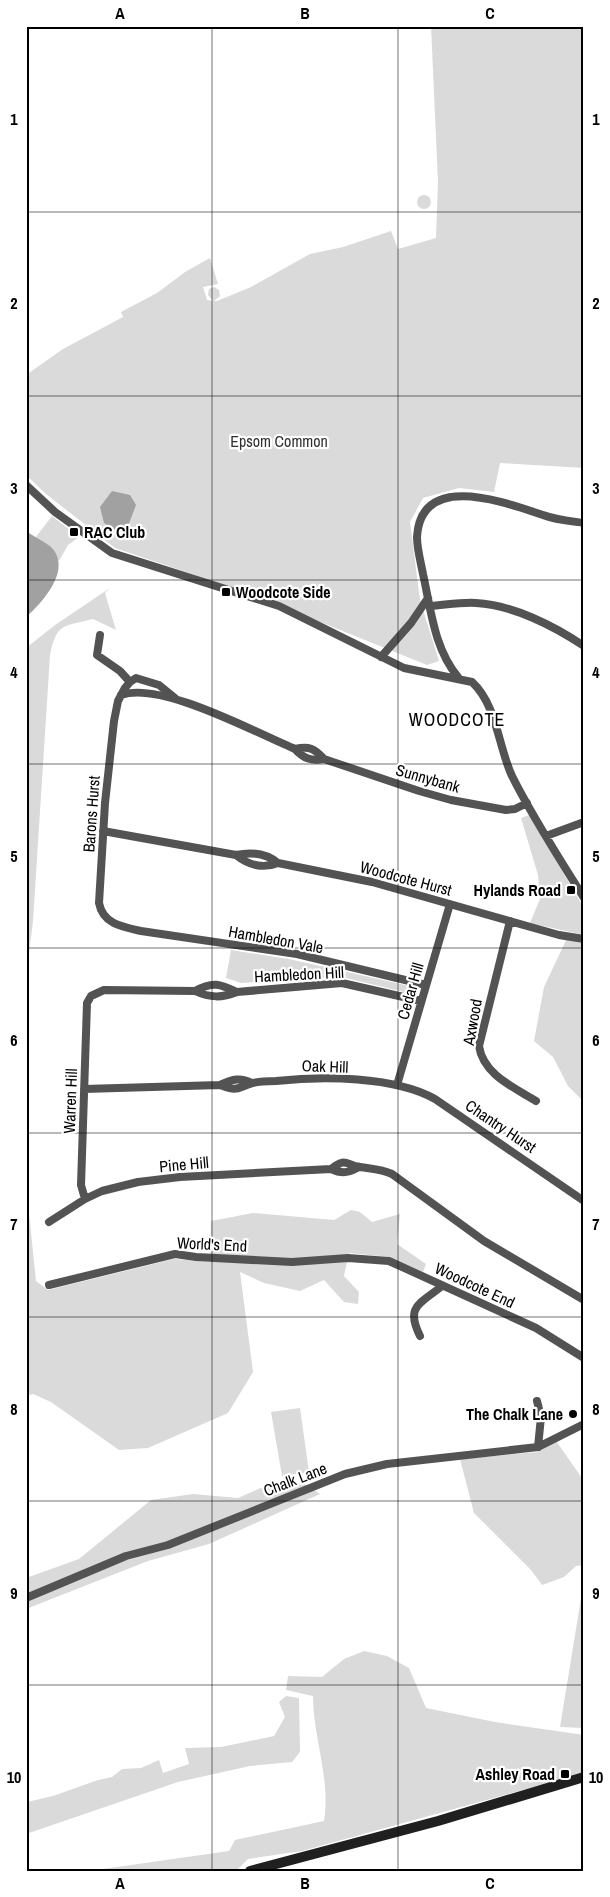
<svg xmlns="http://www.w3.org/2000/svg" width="610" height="1897" font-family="'Archivo Narrow',sans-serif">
<rect width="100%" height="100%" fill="#fff"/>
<path fill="#dadada" d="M431 26H584V468L500 463 494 492 459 488 423 498 410 522 420 600 439 661 427 665 251 594 115 548 46 494 26 475V375L63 349 123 317 121 312 157 293 185 272 210 258 218 284 203 287 207 300 213 301 208 295 209 289 214 287 219 290 220 296 214 301H217L251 287 310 254 343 247 391 231 398 249 436 238 438 182Z
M417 202a7 7 0 1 1 14 0a7 7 0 1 1-14 0Z
M52 516 79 537 68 545 59 561 52 548 35 538Z
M110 588 105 593 116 630 93 619C63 627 57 622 50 655L33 921 26 977V648L55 625Z
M529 815 584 908V935L530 923 540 899 538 875 521 818Z
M568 936 584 939V1102L568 1086 553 1057 534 1041 544 987Z
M231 950 289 959 414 987 412 994 342 977 241 983 226 978Z
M26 1185 36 1281 48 1290 174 1259 210 1262 211 1221 253 1213 334 1220 351 1210 360 1212 372 1222 400 1214 397 1244 426 1264 423 1272 390 1257 349 1253 344 1276 359 1292 358 1304 344 1302 324 1280 300 1291 264 1283 240 1272 253 1372 228 1413 148 1448 119 1450 51 1402 33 1394 26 1396Z
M300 1408 309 1472 282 1476 271 1412Z
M554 1438 584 1481V1565L576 1566 564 1577 542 1585 531 1570 474 1513 460 1459 537 1452Z
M272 1483H303L320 1494 209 1544 148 1561 26 1609V1578L79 1559 151 1500 193 1494 238 1498Z
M584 1580V1728L560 1727Z
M364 1651 387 1656 409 1668 426 1708 495 1722 584 1735V1773L302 1851 248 1859 237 1870 89 1871 229 1851 235 1840 324 1821C331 1780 313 1737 313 1696L286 1690 288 1676 322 1677 344 1659Z
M286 1696 299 1698 300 1752 292 1762 250 1766 178 1782 26 1834 27 1802 53 1796 98 1780 112 1777 122 1769 141 1768 159 1760 163 1773 189 1764 185 1748 221 1747 274 1736 285 1717 279 1702Z"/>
<path fill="#a1a1a1" d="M112 491 130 495 136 505 128 526 117 531 104 523 100 507Z
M26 531C34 537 46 542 52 548 72 570 42 603 26 617Z"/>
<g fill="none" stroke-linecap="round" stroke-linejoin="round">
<path stroke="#535353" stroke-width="8" d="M26 485 55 512 112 553 279 606 404 668 472 682C497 705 498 746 512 776 533 818 559 858 584 898
M430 606C445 605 461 602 476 603 513 605 554 626 584 646
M100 635 97 655 120 671 130 682
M381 657 411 623 428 598
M458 677C434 648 431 610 423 574 421 563 417 549 417 537 421 470 506 503 543 515 556 520 570 521 584 523
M121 695C161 681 254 732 295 749 304 759 311 761 324 759
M175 698 159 685 136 678 130 682 125 688 118 701 114 721 105 803 99 903C103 924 122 927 141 931L297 954 426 985
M295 749C309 746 314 748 324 759L419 791 451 800 506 810 515 809 527 803
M103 831 236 855C250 852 266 853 278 863L372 882 559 935 584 939
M546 836 584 822
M236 855C248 865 263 869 278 863
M510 921 479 1046C483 1074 513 1087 536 1101
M195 991C213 981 220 984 237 992
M220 1085C233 1079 240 1077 252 1083
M397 1085 450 904
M84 1089 220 1085C239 1092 236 1088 253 1083 260 1081 269 1081 276 1081 322 1076 394 1076 435 1099L584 1201
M331 1169C346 1157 346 1165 360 1167 372 1169 381 1169 392 1174L484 1241 584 1300
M85 1199 81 1185 87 1003 91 996 104 990 195 991C210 998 222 998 237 992L342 983 421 1001
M49 1222 85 1199 102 1191 138 1182 180 1177 331 1169C342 1174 348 1173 359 1167
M49 1285 175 1254 196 1257 292 1262 348 1258 389 1261 536 1328 584 1358
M420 1336C405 1306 420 1304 442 1286
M537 1401 541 1417 538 1447
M26 1598 126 1556 168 1545 345 1474 387 1464 538 1447 584 1424"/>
<path stroke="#202020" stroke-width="10" d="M250 1871 438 1821 584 1777"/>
</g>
<path fill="none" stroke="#000" stroke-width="1" stroke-opacity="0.55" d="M212 26V1871M398 26V1871M26 212H584M26 396H584M26 580H584M26 764H584M26 948H584M26 1133H584M26 1317H584M26 1501H584M26 1685H584"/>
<g fill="#000" stroke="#fff" stroke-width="2">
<rect x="69" y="527" width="10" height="10" rx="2.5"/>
<rect x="221" y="587" width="10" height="10" rx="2.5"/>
<rect x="566" y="885" width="10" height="10" rx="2.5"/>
<circle cx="573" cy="1414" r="5"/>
<rect x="560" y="1769" width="10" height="10" rx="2.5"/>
</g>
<g text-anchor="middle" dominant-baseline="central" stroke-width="4.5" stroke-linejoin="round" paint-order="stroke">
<g font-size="16" fill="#313131" stroke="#fff">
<text x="279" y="441">Epsom Common</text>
</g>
<g font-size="16" font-weight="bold" fill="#000" stroke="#fff" text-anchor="end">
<text x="84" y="532" text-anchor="start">RAC Club</text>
<text x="236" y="592" text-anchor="start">Woodcote Side</text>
<text x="561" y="890">Hylands Road</text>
<text x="563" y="1414">The Chalk Lane</text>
<text x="555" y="1774">Ashley Road</text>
</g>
<g font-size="16" fill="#000" stroke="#fff">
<text transform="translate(428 778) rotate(16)">Sunnybank</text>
<text transform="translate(91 814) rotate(-86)">Barons Hurst</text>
<text transform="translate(406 878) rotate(15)">Woodcote Hurst</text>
<text transform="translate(276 939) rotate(10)">Hambledon Vale</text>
<text transform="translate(299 974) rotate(-3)">Hambledon Hill</text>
<text transform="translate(410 991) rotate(-74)">Cedar Hill</text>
<text transform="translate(472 1022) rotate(-80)">Axwood</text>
<text transform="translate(325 1066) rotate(2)">Oak Hill</text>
<text transform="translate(70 1101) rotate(-88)">Warren Hill</text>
<text transform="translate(501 1126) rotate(34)">Chantry Hurst</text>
<text transform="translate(184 1164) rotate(-5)">Pine Hill</text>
<text transform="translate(212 1244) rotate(3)">World's End</text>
<text transform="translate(475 1285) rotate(25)">Woodcote End</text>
<text transform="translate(295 1479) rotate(-21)">Chalk Lane</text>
</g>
<g font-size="18" letter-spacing="1" fill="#000" stroke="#fff">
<text x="457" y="719">WOODCOTE</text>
</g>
</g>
<rect width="610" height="1897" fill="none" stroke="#ffffff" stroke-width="55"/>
<rect x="28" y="28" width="554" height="1842" fill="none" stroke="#000" stroke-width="2"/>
<g font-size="16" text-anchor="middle" font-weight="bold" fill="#000">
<text x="120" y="19">A</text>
<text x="305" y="19">B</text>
<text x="490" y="19">C</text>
<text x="14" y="125">1</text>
<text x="596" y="125">1</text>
<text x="14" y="309">2</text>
<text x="596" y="309">2</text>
<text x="14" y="494">3</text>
<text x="596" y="494">3</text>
<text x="14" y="678">4</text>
<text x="596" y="678">4</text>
<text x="14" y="862">5</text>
<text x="596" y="862">5</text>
<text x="14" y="1046">6</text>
<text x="596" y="1046">6</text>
<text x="14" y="1230">7</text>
<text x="596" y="1230">7</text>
<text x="14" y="1415">8</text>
<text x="596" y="1415">8</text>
<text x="14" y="1599">9</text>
<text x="596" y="1599">9</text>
<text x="14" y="1783">10</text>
<text x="596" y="1783">10</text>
<text x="120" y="1889">A</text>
<text x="305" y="1889">B</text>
<text x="490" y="1889">C</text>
</g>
</svg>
